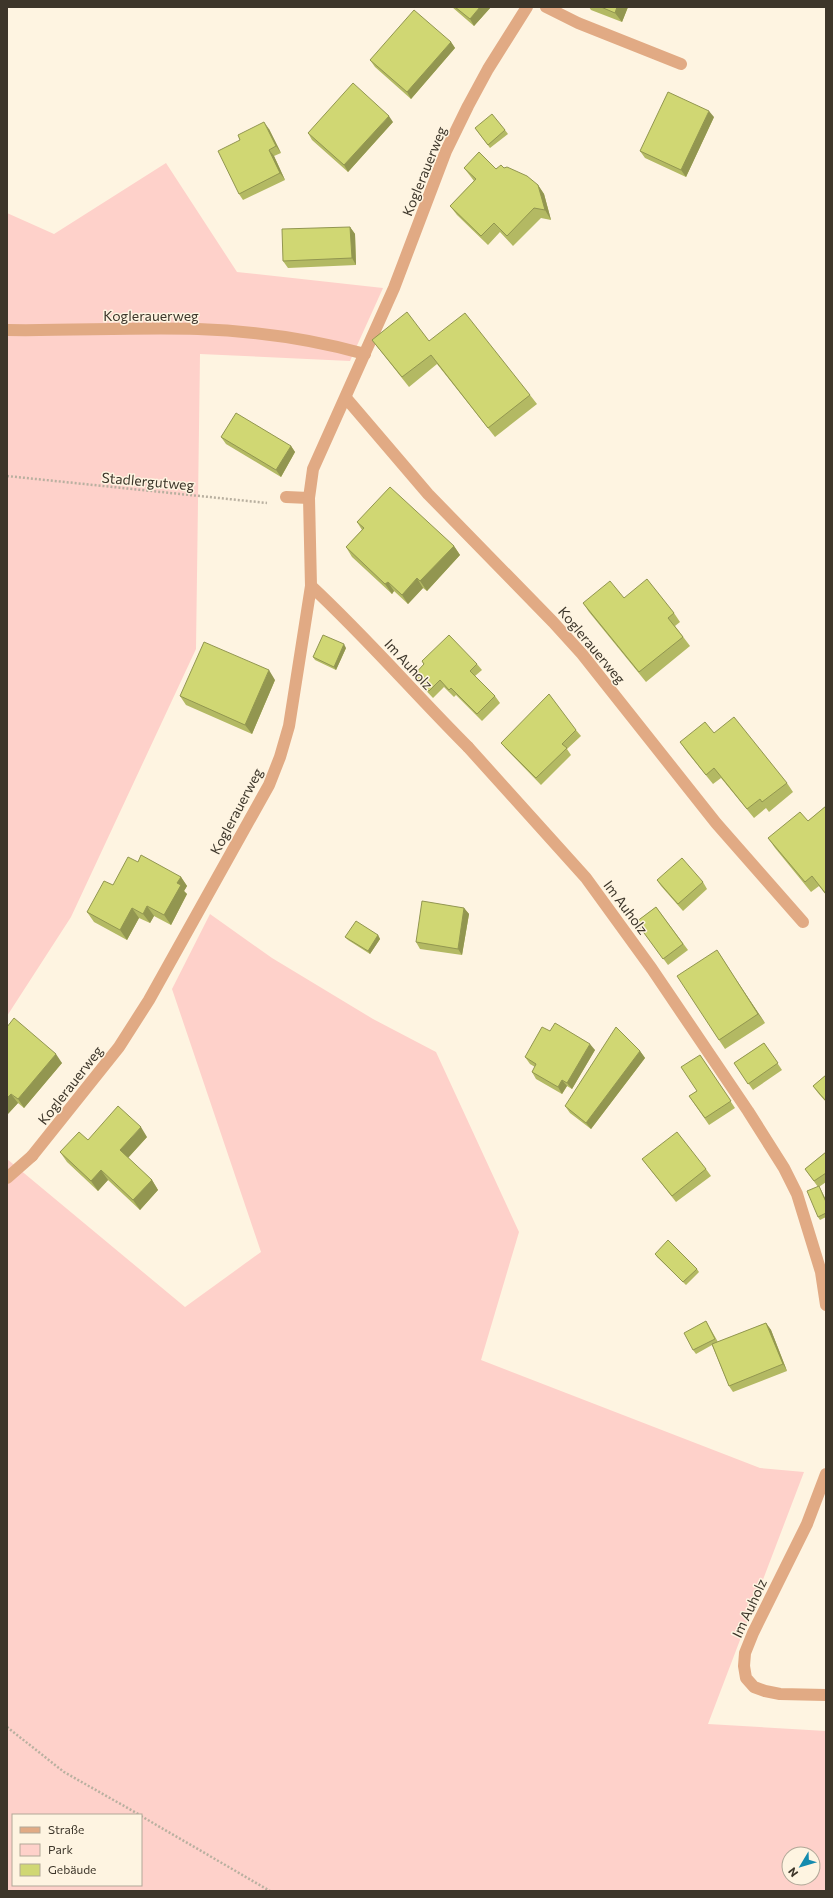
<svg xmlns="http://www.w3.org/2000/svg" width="833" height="1898" font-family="Commissioner,sans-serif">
<rect width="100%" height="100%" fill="#fef4e1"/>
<path fill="#fed1ca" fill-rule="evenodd" d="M166 163 237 272 383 288 350 361 200 354 196 649 71 917 7 1016V213L54 234Z
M210 914 272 958 373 1019 436 1052 519 1232 481 1360 760 1468 804 1472 708 1724 826 1731V1891H7V1159L185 1307 261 1252 172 989ZM13 1815H141V1885H13ZM789 1854H813V1878H789Z"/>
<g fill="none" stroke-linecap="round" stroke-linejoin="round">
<path stroke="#b9b0a0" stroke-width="2.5" stroke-dasharray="2 2" stroke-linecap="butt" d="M7 476 267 503
M7 1727 64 1772 140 1815
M141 1816 270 1891"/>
<path stroke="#e1aa84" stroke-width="12" d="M546 7 578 23 681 64
M7 330C70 331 134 327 198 329 252 331 312 339 365 354
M346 398 428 494 553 622 582 654 716 823 803 922
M286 497 309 498
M468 747 586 878 652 969 748 1111 784 1168 797 1194 821 1272 826 1305
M7 1178 32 1156
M826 1474 807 1524 753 1633 745 1653 744 1666 746 1678 754 1687 765 1691 780 1694 826 1695"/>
<path stroke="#e1aa84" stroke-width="12" d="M311 586C366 637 415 694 468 747
M32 1156 119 1047 149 1000 269 785 280 757 289 726 311 586 309 498 313 469 394 288 446 151 468 106 488 69 527 7"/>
</g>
<path fill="#b3b963" d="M452 7H491L474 26Z
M589 7H628L622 22 591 10Z
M451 42 455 48 411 99 375 67 370 60Z
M714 117 686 177 645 158 640 151Z
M393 122 348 172 312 140 308 133Z
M475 128 505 130 508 134 490 148Z
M269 129 281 153 274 156 285 180 243 200 239 194Z
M464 168H504L538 185 544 194 551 220 541 218 513 246 500 232 488 245 457 215 450 206 474 181 471 177Z
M350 227 355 234 356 265 288 268 283 261Z
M372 340 429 341 530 395 537 404 495 437 437 364 409 387 379 349Z
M221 437 291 446 295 452 281 477 226 444Z
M357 522 454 546 460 555 427 591 423 588 408 604 394 591 392 594 352 557 346 547 362 530Z
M624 598 674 613 680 622 675 626 690 646 646 682 589 612 583 603Z
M346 648 336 670 315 660 313 657Z
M422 661 477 664 482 670 475 676 495 696 500 703 482 721 456 695 454 697 444 687 433 698 418 682 413 676 424 665Z
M275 680 252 734 186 705 180 696Z
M576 730 581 736 567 749 571 755 541 785 506 749 501 743Z
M714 733 787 783 793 792 769 812 766 808 754 818 721 778 713 784 687 752 680 742Z
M826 806V895L819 886 811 892 775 848 768 838 808 821Z
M138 862 181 877 187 886 184 891 187 894 171 925 154 916 150 923 139 918 127 940 94 922 87 912 113 885Z
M657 880 703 882 707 889 683 911 661 886Z
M656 907 688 950 668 965 636 922Z
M464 908 469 914 462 955 420 949 416 942Z
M378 935 380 939 370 954 348 940 345 937Z
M723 960 765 1023 725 1049 719 1040Z
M7 1027 62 1063 24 1108 18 1103 7 1115Z
M550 1031 595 1050 572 1089 567 1086 562 1094 536 1079 532 1072 535 1067 530 1064 525 1057Z
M764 1043 782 1070 753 1090 734 1063Z
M640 1051 645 1058 591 1129 570 1113 565 1106Z
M700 1055 735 1108 709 1125 689 1096 697 1091Z
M826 1075V1102L818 1093 813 1086Z
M147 1137 128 1158 152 1180 158 1190 140 1210 108 1180 98 1191 67 1162 60 1152 88 1140Z
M826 1152V1182L819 1187 821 1190 826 1200V1217L820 1220 818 1217V1187L805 1169Z
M642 1159 706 1169 711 1176 676 1202Z
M655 1254 697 1269 699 1272 686 1285 657 1257Z
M706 1321 718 1342 766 1323 771 1330 787 1371 733 1392 729 1386 712 1345 696 1354 693 1350Z"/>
<path fill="#929650" d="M480 7H491L474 26 470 19Z
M617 7H628L622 22 615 13Z
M451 42 455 48 411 99 407 92Z
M709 111 714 117 686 177 681 170Z
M389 116 393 122 348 172 344 165Z
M264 122 269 129 281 153 276 146Z
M269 150 274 156 285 180 280 173Z
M538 185 544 194 551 220 545 210Z
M350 227 355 234 356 265 352 258Z
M291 446 295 452 281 477 276 470Z
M454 546 460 555 427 591 420 581Z
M417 578 423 588 408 604 402 595Z
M388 582 394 591 392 594 385 584Z
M344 644 346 648 336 670 334 667Z
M269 670 275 680 252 734 245 725Z
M181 877 187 886 184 891 187 894 171 925 164 915 177 883Z
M147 906 154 916 150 923 143 914Z
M132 908 139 918 127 940 120 930Z
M464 908 469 914 462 955 458 949Z
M378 935 380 939 370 954 368 951Z
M717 950 723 960 765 1023 758 1014Z
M590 1044 595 1050 572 1089 567 1083Z
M640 1051 645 1058 591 1129 586 1123Z
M56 1054 62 1063 24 1108 18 1099Z
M562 1080 567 1086 562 1094 558 1087Z
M11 1094 18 1103 7 1115V1098Z
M141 1127 147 1137 126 1160 120 1150Z
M101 1170 108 1180 98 1191 91 1181Z
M152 1180 158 1190 140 1210 133 1200Z
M819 1186 826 1200V1202Z
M766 1323 771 1330 787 1371 783 1364Z"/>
<path fill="#d0d773" stroke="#929650" d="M455 7H480L470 19Z
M601 7H617L615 13Z
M414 10 451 42 407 92 370 60Z
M353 83 389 116 344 165 308 133Z
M668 92 709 111 681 170 640 151Z
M492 114 505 130 488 145 475 128Z
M264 122 276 146 269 150 280 173 239 194 218 151 240 140 238 135Z
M479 152 496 169 501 165 504 168 507 167 527 176 538 185 545 210 534 208 507 236 494 223 481 236 450 206 476 179 464 168Z
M350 227 352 258 283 261 282 229Z
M407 312 429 341 465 313 530 395 488 428 431 355 402 377 372 340Z
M236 413 291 446 276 470 221 437Z
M390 487 454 546 420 581 417 578 402 595 388 582 385 584 346 547 364 528 357 522Z
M647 579 674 613 668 618 683 637 639 672 583 603 610 581 624 598Z
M323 635 344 644 334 667 313 657Z
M449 635 477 664 470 671 495 696 477 714 451 688 449 690 440 680 429 691 413 676 424 664 422 661Z
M204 642 269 670 245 725 180 696Z
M549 694 576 730 562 744 567 748 536 778 501 743Z
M734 717 787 783 762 802 760 799 747 809 714 768 706 775 680 742 705 722 714 733Z
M826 806V894L812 876 805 882 768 838 800 812 808 821Z
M141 855 181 877 177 883 181 885 164 915 147 906 143 914 132 908 120 930 87 912 104 881 113 885 128 857 138 862Z
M682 858 703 882 678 904 657 880Z
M422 901 464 908 458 949 416 942Z
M656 907 683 944 663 959 636 922Z
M356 921 378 935 368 951 345 937Z
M717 950 758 1014 719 1040 677 976Z
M14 1018 56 1054 18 1099 11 1094 7 1098V1027Z
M555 1023 590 1044 567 1083 562 1080 558 1087 532 1072 536 1064 525 1057 542 1027 550 1031Z
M616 1027 640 1051 586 1123 565 1106Z
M764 1043 778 1063 748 1084 734 1063Z
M700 1055 731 1101 705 1118 689 1096 697 1091 681 1067Z
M826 1075V1101L813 1086Z
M118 1106 141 1127 120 1150 152 1180 133 1200 101 1170 91 1181 60 1152 79 1132 88 1140Z
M677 1132 706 1169 672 1196 642 1159Z
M826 1152V1173L814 1181 805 1169Z
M819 1186 826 1202V1213L818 1217 807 1191Z
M668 1240 697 1269 683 1282 655 1254Z
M706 1321 715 1339 693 1350 684 1333Z
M766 1323 783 1364 729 1386 712 1344Z"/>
<g text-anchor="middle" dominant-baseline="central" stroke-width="3" stroke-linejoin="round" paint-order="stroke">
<g font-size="14" fill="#3d362a" stroke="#fef4e1">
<text transform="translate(424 171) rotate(-68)">Koglerauerweg</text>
<text x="151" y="315">Koglerauerweg</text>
<text transform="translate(148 481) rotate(5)">Stadlergutweg</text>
<text transform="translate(592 645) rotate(50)">Koglerauerweg</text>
<text transform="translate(409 664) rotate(47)">Im Auholz</text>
<text transform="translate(236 811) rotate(-62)">Koglerauerweg</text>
<text transform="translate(626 907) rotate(53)">Im Auholz</text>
<text transform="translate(70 1085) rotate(-52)">Koglerauerweg</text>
<text transform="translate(749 1608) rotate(-65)">Im Auholz</text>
</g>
</g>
<rect width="833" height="1898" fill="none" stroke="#3d362a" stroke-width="16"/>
<rect x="12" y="1814" width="130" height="72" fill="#fef4e1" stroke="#b1a898"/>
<rect x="20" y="1827" width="20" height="6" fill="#e1aa84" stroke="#b1a898"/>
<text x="48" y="1834" font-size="12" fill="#3d362a">Straße</text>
<rect x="20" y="1844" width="20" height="12" fill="#fed1ca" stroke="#b1a898"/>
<text x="48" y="1854" font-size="12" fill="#3d362a">Park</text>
<rect x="20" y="1864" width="20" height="12" fill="#d0d773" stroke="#b1a898"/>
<text x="48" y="1874" font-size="12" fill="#3d362a">Gebäude</text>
<g transform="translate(801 1866) rotate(232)"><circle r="19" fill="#fef4e1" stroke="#b1a898"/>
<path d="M0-3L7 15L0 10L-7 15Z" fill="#148bae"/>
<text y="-6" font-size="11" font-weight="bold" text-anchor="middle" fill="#3d362a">N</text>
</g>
</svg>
